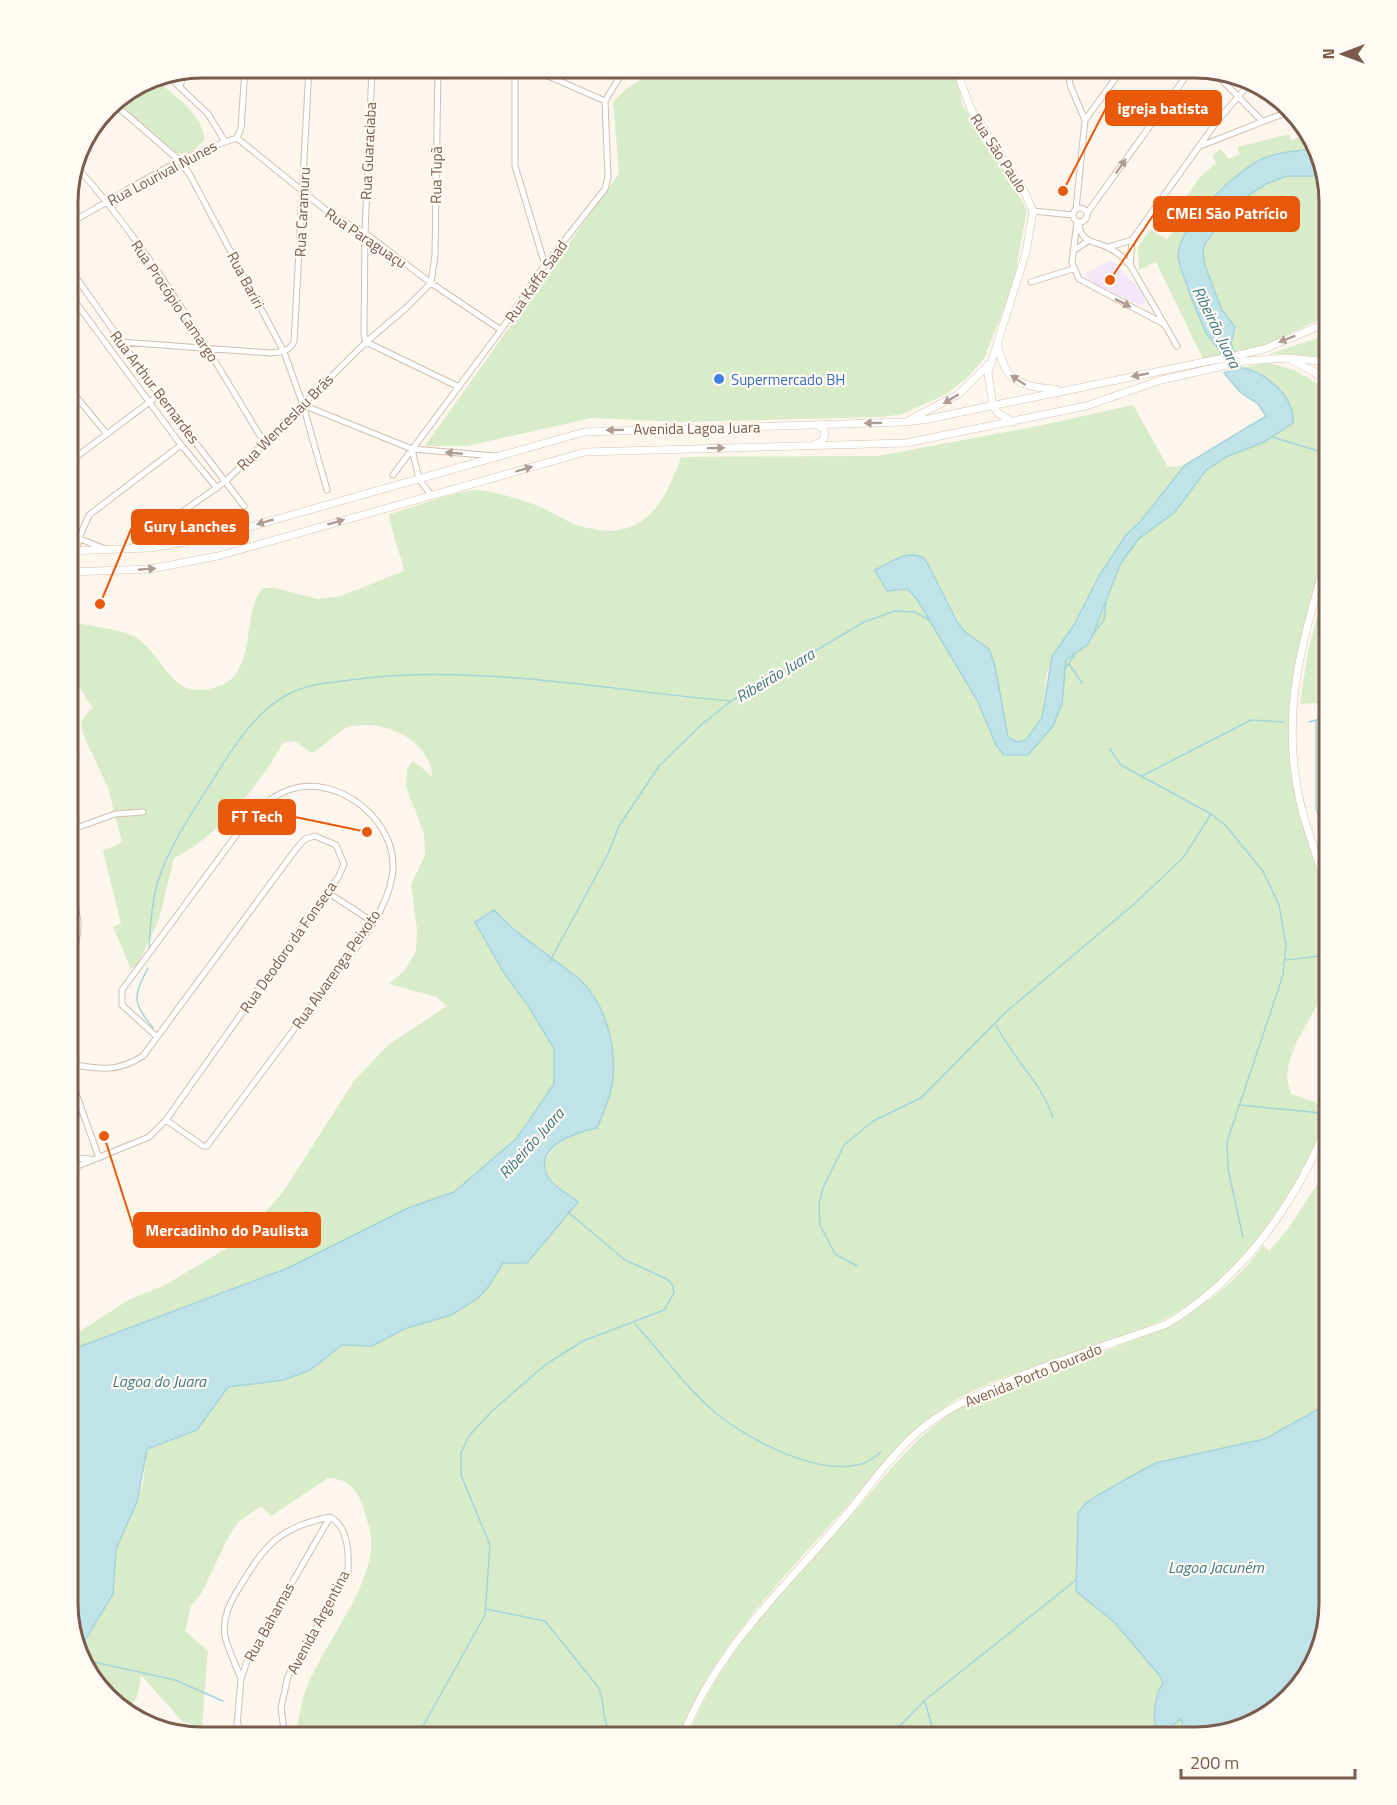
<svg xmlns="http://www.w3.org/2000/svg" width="1397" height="1805" font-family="'Titillium Web',sans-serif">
<rect width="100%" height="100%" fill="#fdf6ec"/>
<path fill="#f3e8fa" d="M1112 260 1145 295 1144 305H1139L1096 285 1084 274Z"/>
<path fill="#d8ecc9" d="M659 68H957L962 104 1002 164 1027 210 1013 285 984 359 967 378 945 395 902 414 885 417 679 422 592 418 467 446H425L619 173 613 102 626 89Z
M153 77C170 93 207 116 204 141 199 145 191 153 185 154 169 158 123 115 111 104Z
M1289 134 1291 140 1309 135 1314 150C1296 150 1279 152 1263 159 1234 171 1183 223 1178 255L1206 333 1223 356 1203 359 1156 262 1139 270 1138 247 1150 230 1167 239 1179 224 1173 215 1200 177 1216 163 1212 155 1221 149 1229 159 1240 154 1237 147Z
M1298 175 1322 176 1329 202V315L1265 345 1234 352 1231 343 1234 335C1225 314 1204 280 1203 258 1202 243 1212 237 1219 226 1237 198 1265 178 1298 175Z
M1329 334V357L1269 354Z
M1265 363C1293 367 1310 376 1329 395V538L1299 649 1292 695 1297 804 1329 906V984L1297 1041 1289 1062 1287 1078 1291 1094 1315 1102 1328 1111C1305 1185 1234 1286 1163 1320 1136 1332 1107 1342 1079 1352 1038 1367 990 1379 953 1402 908 1431 875 1475 840 1514 780 1582 710 1651 679 1737H297C298 1721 301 1699 308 1684 325 1645 363 1597 370 1556 374 1539 368 1523 363 1507 356 1488 348 1479 328 1478L271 1516 261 1506 238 1522 228 1538 201 1594 191 1606 185 1631 208 1651 202 1728 182 1721 141 1675 137 1697 127 1712 90 1677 81 1647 113 1594 116 1549 143 1484 147 1449 197 1430 227 1387 284 1380 310 1370 342 1345 372 1346 404 1329 451 1315 477 1299 489 1286 503 1263 564 1217 578 1202C570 1195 560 1189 552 1181 531 1160 562 1141 577 1131L581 981 545 955 494 910 475 921 504 973 529 1007 554 1049V1084L517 1138 454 1192 408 1208 288 1268 68 1351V1339L130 1299 165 1285 241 1240 283 1192 354 1081 388 1045 447 1006 436 997 389 984 405 970 416 951 417 929 411 885 425 855 424 833 406 787 407 769 413 761 432 776C431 744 393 724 364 725 359 726 351 725 346 728 334 734 324 746 312 753 300 746 298 738 283 743 260 784 217 838 174 858L159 919 138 964 131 969 113 927 121 923 103 851 122 842 108 788 83 734 81 722 90 709H93L80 688 68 684V621C88 626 112 628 131 635 162 648 167 698 208 689 219 687 229 683 236 674 254 647 244 610 263 588H275L317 599 341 596 404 571C400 551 391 533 389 514 409 509 462 489 477 490 498 492 528 501 547 510 557 515 569 523 580 526 641 544 663 508 681 457L878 456 1043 425 1133 405 1168 467 1185 465 1139 523 1126 535 1099 576 1074 625 1062 641 1047 672 1042 718 1026 740 1016 742 1008 737 1003 715 964 631 925 559 896 589H908L918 601 977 700 996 745 1028 755 1066 660 1087 645 1092 637 1120 565 1136 541 1175 512 1206 470 1226 457 1273 436 1289 404C1275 387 1264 370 1241 368Z
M1329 572V702L1300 704 1308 651Z
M68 1079 79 1114 68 1118Z
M1329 1166V1403L1265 1439 1155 1463 1085 1504 1076 1591 1115 1623 1160 1676 1163 1685 1155 1698 1154 1724 1181 1718 1186 1737H688C719 1652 794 1580 854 1512 886 1476 917 1432 960 1408 1063 1351 1189 1350 1263 1245L1269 1251 1288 1229Z"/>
<path fill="#bfe3e8" stroke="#a5d3da" stroke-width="1.5" d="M1314 150 1322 176H1287L1266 184 1236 203 1206 242 1203 250 1205 266 1222 310 1235 327 1231 343 1234 352 1223 356C1218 348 1212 341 1207 334 1202 326 1178 265 1178 256 1178 226 1237 169 1264 158 1280 152 1297 150 1314 150Z
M1238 367C1263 370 1295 395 1293 423L1264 442 1226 457 1206 470 1175 512 1136 541 1120 565 1092 637 1087 645 1066 660 1062 703 1053 726 1028 755H1004L996 745 977 700 918 601 908 589 887 591 875 570C892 562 908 548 925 559L957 621 964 631 989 649 995 666 1008 737 1016 742 1026 740 1042 718 1052 656 1074 625 1099 576 1126 535 1139 523 1185 465 1266 416 1258 404 1240 392 1224 373Z
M494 910C519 937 551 956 579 979 607 1003 619 1055 611 1090 608 1103 602 1116 597 1128 577 1132 536 1145 546 1173 550 1185 569 1194 578 1202L527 1263H503L489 1286 477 1299 451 1315 404 1329 372 1346 342 1345 310 1370 284 1380 228 1387 197 1430 147 1449 137 1502 116 1549 113 1594 81 1647 68 1603V1351L288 1268 408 1208 454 1192 517 1138 554 1084V1049L529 1007 504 973 475 922Z
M1329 1403V1603L1312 1670 1269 1715 1195 1737H1186L1181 1719 1169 1728 1158 1731C1151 1724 1155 1691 1163 1684L1160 1676 1115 1623 1076 1591 1078 1513 1085 1504 1100 1494 1155 1463 1265 1439Z"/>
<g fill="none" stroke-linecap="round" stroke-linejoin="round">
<path stroke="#a5d3da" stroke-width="1.5" d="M1272 437 1329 454
M1127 555 1140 537
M1094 633 1104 620 1106 602
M1069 664 1082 683
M1064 670 1075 654
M1316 720V808L1329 856
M1309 722 1329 716
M1110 749 1121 765 1211 814 1225 825 1263 871 1279 905 1286 945 1283 975 1227 1142 1228 1169 1243 1237
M1142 776 1251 720 1283 722
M149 948C150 927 152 901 158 881 169 848 189 817 207 789 229 755 249 717 285 696 305 684 327 683 350 680 476 663 605 690 730 701
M1286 960 1329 955
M550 961 608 854 619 826 659 766 701 725 731 701 864 622 895 611 915 612 929 620
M148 968C133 997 132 1001 153 1028
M996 1025C1012 1058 1043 1084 1053 1118
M1240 1105 1321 1113
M857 1266 835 1254 820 1225 819 1204 823 1188 844 1145 873 1121 921 1098 1006 1012 1133 905 1183 858 1211 814
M635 1324C662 1353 690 1394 722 1418 755 1442 815 1474 857 1465 866 1464 874 1458 881 1452
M486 1609 545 1621 598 1687C607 1704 599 1722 615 1737
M85 1660 175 1680 223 1701
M925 1702 935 1737
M417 1737 485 1615 490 1545 461 1475V1453L469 1436 491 1412 545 1365 567 1351 583 1341 664 1310 674 1293 673 1286 667 1279 625 1260 568 1212
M889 1737 924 1701 1076 1580"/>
<defs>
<path id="street" d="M372 68 365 233 364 334 366 342 457 386
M515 68V166L545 265
M530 68 605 101
M1068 68 1070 85 1085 120 1076 209
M1213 71 1261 120
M167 75 208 114 224 140
M180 87 184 71
M112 102 180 161 190 175 284 352 303 405 327 490
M1085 120 1123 68
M237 138 332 215 365 233 431 283 501 330
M1203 145 1290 111
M75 165C150 248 207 348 265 444
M1073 215a7 7 0 1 1 14 0a7 7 0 1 1-14 0Z
M1033 211 1073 215
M1087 213 1192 68
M1077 221 1072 263 1079 279 1164 324
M1079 223C1080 244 1097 241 1111 249 1119 253 1124 259 1130 265
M68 224C123 194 177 156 237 138L241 128 245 68
M1109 247 1132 240
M1073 251 1088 241
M68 266 159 395 244 506
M1031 282 1073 269
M68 292 181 445 217 488
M121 342 271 353C282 352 288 352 294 342L309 68
M1177 346 1130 265 1132 240 1218 120 1251 82
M68 387 107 434
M303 405 412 449 495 456
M412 449 419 479 431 495
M68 463 159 395
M393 475 501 330 545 265 605 189 608 177 605 101 625 68
M68 534 105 549
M131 548 226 481 366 342 406 308 431 283 435 255 438 68
M77 551 79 538 89 515 181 445
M68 734 76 759
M68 831 115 814 143 812
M327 892 373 922
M68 956C86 933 76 908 68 883
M157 1037 122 1005V990L251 815C262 806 274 795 289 790 339 772 402 824 392 877 385 919 348 956 324 989 285 1041 246 1094 207 1146H203L166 1120
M68 1071 99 1158
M68 1158 90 1159
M68 1170 149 1137 166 1120 339 876 344 864 336 845 315 836 305 839 296 849 143 1056C117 1073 98 1069 68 1064
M241 1679C236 1665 228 1650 225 1636 222 1618 230 1602 239 1588 265 1545 279 1527 330 1517 349 1527 349 1555 348 1574L288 1676 281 1708 285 1737
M224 1737 239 1726
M236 1737 241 1679 247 1661 330 1517"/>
<path id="secondary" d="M959 68 961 83 971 109 1024 191 1033 211 1026 252 988 373 993 406 999 414 1013 422
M997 342C1004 380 1018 387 1055 389
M1291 360 1313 371 1329 385
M911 419 959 394 989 364
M815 444 821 442 825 436 824 429 817 425
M68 551 150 548 214 537 584 432 905 422 928 419 1243 354 1264 349 1329 322
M68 572 150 569 218 556 585 452 906 443 1086 406 1161 380 1245 361 1289 358 1329 362
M1329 894C1320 863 1307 833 1300 802 1279 709 1304 637 1329 549
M682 1737C718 1647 779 1594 840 1522 870 1487 899 1441 939 1416 1003 1376 1095 1350 1167 1324 1243 1278 1297 1202 1329 1120"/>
</defs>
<use href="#street" stroke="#d1beb0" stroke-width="7"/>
<use href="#secondary" stroke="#d6c0b0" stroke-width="8"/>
<use href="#street" stroke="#fff" stroke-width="5"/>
<use href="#secondary" stroke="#fff" stroke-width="7"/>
</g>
<defs><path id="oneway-solid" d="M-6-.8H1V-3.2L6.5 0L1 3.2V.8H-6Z" transform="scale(1.5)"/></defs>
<g fill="#af9d94">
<use href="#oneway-solid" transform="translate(1121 166) rotate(-55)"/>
<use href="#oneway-solid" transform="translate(1123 303) rotate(27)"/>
<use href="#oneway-solid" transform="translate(1287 339) rotate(158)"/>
<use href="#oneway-solid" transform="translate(1140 375) rotate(169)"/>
<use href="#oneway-solid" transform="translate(1018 380) rotate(-147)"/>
<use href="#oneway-solid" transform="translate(951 399) rotate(149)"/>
<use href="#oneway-solid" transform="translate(873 423) rotate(179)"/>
<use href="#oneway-solid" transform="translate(615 430) rotate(179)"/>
<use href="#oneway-solid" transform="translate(716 448) rotate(-1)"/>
<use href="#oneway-solid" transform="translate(454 453) rotate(-175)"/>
<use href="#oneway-solid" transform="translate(524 469) rotate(-17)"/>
<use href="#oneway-solid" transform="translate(265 522) rotate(164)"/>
<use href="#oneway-solid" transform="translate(336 522) rotate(-16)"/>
<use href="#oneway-solid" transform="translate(147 569) rotate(-5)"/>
</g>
<circle fill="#3f7fe0" stroke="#fffaf3" stroke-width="2" cx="719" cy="379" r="6"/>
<g text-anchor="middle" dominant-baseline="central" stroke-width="4.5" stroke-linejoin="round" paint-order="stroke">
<g font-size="15" fill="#7a5c4d" stroke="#fffaf3">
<text transform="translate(368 151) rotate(-87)">Rua Guaraciaba</text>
<text transform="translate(999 153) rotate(57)">Rua São Paulo</text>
<text transform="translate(162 173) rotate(-28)">Rua Lourival Nunes</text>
<text transform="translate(436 175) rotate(-89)">Rua Tupã</text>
<text transform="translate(302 212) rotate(-87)">Rua Caramuru</text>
<text transform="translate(366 238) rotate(34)">Rua Paraguaçu</text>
<text transform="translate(246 280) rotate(62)">Rua Bariri</text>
<text transform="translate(536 281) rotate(-55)">Rua Kaffa Saad</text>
<text transform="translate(175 301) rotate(56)">Rua Procópio Camargo</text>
<text transform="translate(155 387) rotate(53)">Rua Arthur Bernardes</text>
<text transform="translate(285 422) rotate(-45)">Rua Wenceslau Brás</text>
<text transform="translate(697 428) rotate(-1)">Avenida Lagoa Juara</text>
<text transform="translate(288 947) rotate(-55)">Rua Deodoro da Fonseca</text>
<text transform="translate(336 969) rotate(-55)">Rua Alvarenga Peixoto</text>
<text transform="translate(1033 1375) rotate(-22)">Avenida Porto Dourado</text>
<text transform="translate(269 1622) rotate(-61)">Rua Bahamas</text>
<text transform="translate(318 1622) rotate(-62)">Avenida Argentina</text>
</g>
<g font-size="15" fill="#366cbe" stroke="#fffaf3" text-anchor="start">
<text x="731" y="379">Supermercado BH</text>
</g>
<g font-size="16" font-style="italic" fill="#437c86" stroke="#fffaf3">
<text transform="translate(1217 327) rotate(64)">Ribeirão Juara</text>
<text transform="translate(775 675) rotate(-31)">Ribeirão Juara</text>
<text transform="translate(531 1143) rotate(-48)">Ribeirão Juara</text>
<text x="159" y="1381">Lagoa do Juara</text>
<text x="1216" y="1567">Lagoa Jacuném</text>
</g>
</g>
<path d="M0 0H1397V1805H0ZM202 78H1195A124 124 0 0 1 1319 202V1603A124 124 0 0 1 1195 1727H202A124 124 0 0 1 78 1603V202A124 124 0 0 1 202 78Z" fill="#fffaf3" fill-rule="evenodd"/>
<path fill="none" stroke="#7a5c4d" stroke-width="3" d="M202 78H1195A124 124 0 0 1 1319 202V1603A124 124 0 0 1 1195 1727H202A124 124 0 0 1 78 1603V202A124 124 0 0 1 202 78Z"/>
<path fill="none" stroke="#e8590c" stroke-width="2" d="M1063 191L1106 108M1110 280L1154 214M100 604L132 527M367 832L295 817M104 1136L134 1230"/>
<g fill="#e8590c" stroke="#fffaf3" stroke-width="2">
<circle cx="1063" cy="191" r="6"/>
<circle cx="1110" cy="280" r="6"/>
<circle cx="100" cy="604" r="6"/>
<circle cx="367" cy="832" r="6"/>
<circle cx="104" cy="1136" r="6"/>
</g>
<g fill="#e8590c" stroke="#e8590c" stroke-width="2">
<rect x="1106" y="91" width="115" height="34" rx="6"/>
<rect x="1154" y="197" width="145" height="34" rx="6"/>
<rect x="132" y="510" width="116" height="34" rx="6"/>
<rect x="219" y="800" width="76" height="34" rx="6"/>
<rect x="134" y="1213" width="186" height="34" rx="6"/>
</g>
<g font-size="16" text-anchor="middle" font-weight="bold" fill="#fff">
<text x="1163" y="114">igreja batista</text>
<text x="1227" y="219">CMEI São Patrício</text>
<text x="190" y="532">Gury Lanches</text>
<text x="257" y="822">FT Tech</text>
<text x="227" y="1236">Mercadinho do Paulista</text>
</g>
<g transform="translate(1343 54) rotate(270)" stroke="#fffaf3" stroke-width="4.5" paint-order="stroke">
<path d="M0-4.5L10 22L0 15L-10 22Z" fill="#7a5c4d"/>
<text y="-9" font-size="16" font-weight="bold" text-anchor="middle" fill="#7a5c4d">N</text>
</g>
<path d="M1181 1769v9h174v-9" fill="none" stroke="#7a5c4d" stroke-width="3"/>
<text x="1190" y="1769" font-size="18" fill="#7a5c4d" stroke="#fffaf3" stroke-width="4.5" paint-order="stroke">200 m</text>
</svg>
